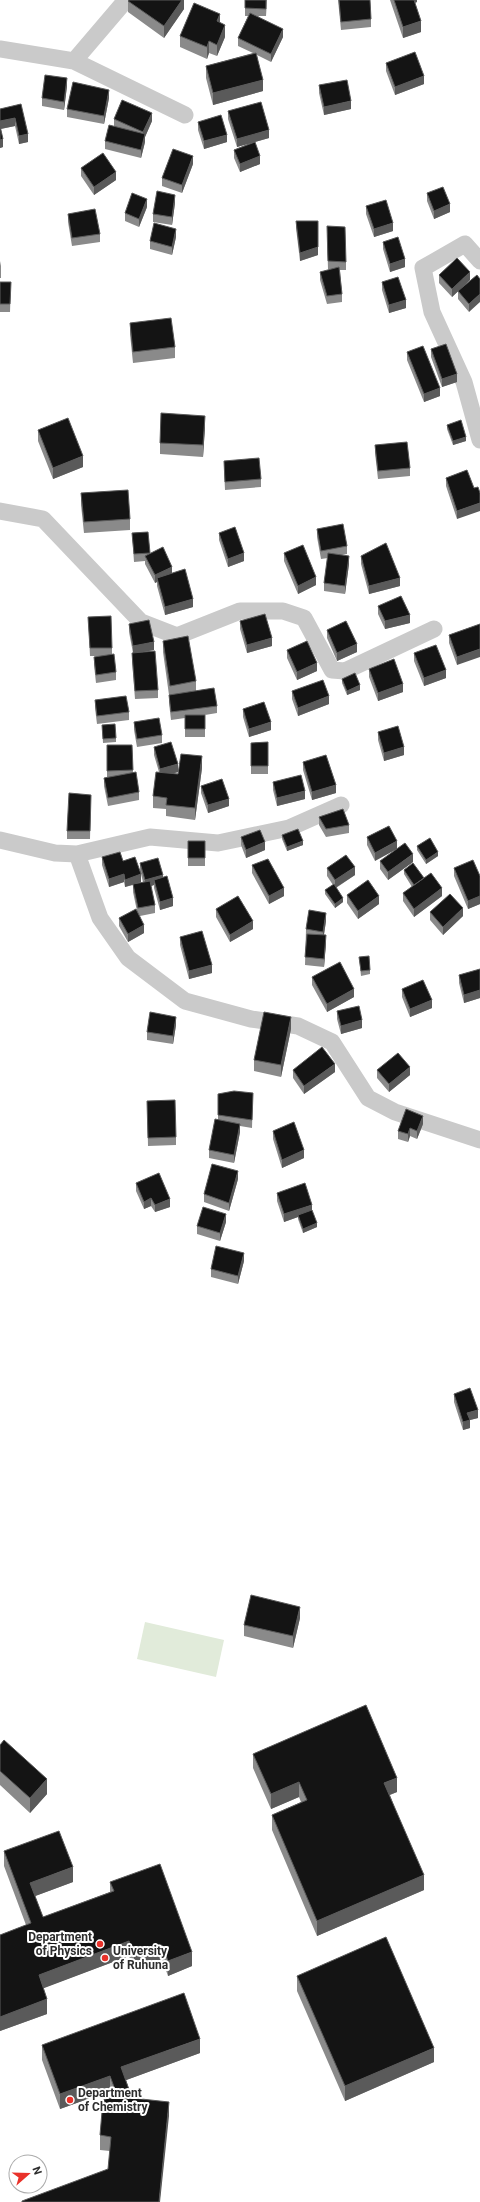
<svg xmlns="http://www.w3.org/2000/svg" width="480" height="2202" font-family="Roboto,sans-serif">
<rect width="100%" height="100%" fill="#fff"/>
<path fill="#e1ebda" d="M145 1622 224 1640 216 1677 137 1659Z"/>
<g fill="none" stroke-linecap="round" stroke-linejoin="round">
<path stroke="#cacaca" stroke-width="17" d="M0 49 74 61 185 115
M74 61 126 0
M480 261 465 244 423 268 432 312 464 382 480 440
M0 511 43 519 141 622 177 636 240 611H283L304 618 332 670 345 671 434 629
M0 840 55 853 77 854 150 837 218 843 289 828 341 805
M77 854 100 918 128 958 185 1001 251 1019 298 1026 332 1042 368 1098 395 1112 480 1140"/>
</g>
<path fill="#8a8a8a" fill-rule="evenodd" d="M184 0V9L164 38 128 12V1Z
M245 0H267L266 16H258L283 37 271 62 257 55 263 91 213 105 206 78V66L253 53 238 46V38L248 16H245Z
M338 0H370L371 19V27L341 30Z
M390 0H417V2L415 3 421 32 403 38Z
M220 23 225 37 217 56 209 53 207 59 180 47V36Z
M386 63 424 84 395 95 386 71Z
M319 85 351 109 324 115 319 93Z
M67 86 64 110 42 106V98Z
M109 98 104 124 67 117V109Z
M21 104 28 142 19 144 15 126 1 129 3 147 0 148V109Z
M228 111 269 138 255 142 260 164 240 172 234 158V150L247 144 237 147 228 119Z
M114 119 152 121 145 137V142L141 158 105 149V141L114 126Z
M198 122 227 142 204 149 198 130Z
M193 164 182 193 162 186V178Z
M81 168 116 180 94 195 81 176Z
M427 193 450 212 434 219 427 201Z
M175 203 172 225 153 222V214Z
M366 206 393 231 374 237 366 214Z
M147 207 139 227 125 221V213Z
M68 214 100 234V242L72 246 68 222Z
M296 221 318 255 300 261 296 228Z
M327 234 346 262V270H340L342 294V302L327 304 320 280V272L332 269H328Z
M176 237 172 255 150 249V241Z
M383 242 405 267 390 272 383 249Z
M0 261 1 266V278H0Z
M439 275 470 280 452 297 439 283Z
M477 275 469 312 458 299V291Z
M0 282H11L10 312H0Z
M382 282 406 308 389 313 382 290Z
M130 323 175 347V358L133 363 130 334Z
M431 349 457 382 442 387 431 357Z
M407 352 440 396 424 402 407 360Z
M447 425 466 441 453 445 447 429Z
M205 427 203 457 160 454V443Z
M38 430 83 467 53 479 38 441Z
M375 445 410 468V476L378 479 375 453Z
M224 461 261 479V487L225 490 224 469Z
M467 470 457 519 446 486V478Z
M81 493 130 519V530L84 533 81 505Z
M317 529 347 546V554L342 555 349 564 345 594 324 591V583L328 558 321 559 317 537Z
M148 532 150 554 172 573 193 607 165 615 157 586V582L155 583 145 564V561L134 562 132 533Z
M219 533 244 561 228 567 219 540Z
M284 553 316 585 298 594 284 561Z
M361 556 400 586 369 594 361 564Z
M378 606 410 623 385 629 378 614Z
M88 617 112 648V654L116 672V680L96 683 94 665V657L99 656H90Z
M240 621 272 646 247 653 240 629Z
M129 624 154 650 142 652 158 690V698L135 699 132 661V653H133L129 632Z
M480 624 457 665 449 643V635Z
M327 630 357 652 337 661 327 638Z
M163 641 196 681V691L217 706V713L205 715V737H185V718L171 720 169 703V695L163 652Z
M287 650 317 671 297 680 287 658Z
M414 653 446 678 424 686 414 661Z
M369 669 403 692 378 701 369 677Z
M342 679 360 690 347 695 342 683Z
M292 691 329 704 298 716 292 699Z
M95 700 129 712V720L97 724 95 708Z
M243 709 271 730 249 737 243 717Z
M134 722 162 735V743L137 747 134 730Z
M102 725 116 738V742L103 743Z
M378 732 404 755 384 761 378 740Z
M268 742V774H251V743Z
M107 745H132L133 773 139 792V800L108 806 104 786V778H107Z
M154 747 178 772 172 774H178L202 768 195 820 166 816V809L153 808V796L159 772 154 755Z
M303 762 336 793 312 800 303 770Z
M273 782 305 799 277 806 273 790Z
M201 786 229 806 208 813 201 793Z
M91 795 90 839H67V831Z
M319 817 349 825V833L326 837 319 825Z
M389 826 375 861 367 845V837Z
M282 835 303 845 287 851 282 839Z
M241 837 265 850 246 858 241 845Z
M188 841H205V866H188Z
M417 846 438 856 426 864 417 850Z
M102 857 123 861 140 872V863L163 877 173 906 160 910 154 888V885L151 886 155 905V913L140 916 144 933 128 942 119 926V918L137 911 133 892V885L125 887 124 882 109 887 102 865ZM141 874 143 882 137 884 141 882Z
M380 861 413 862 388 880 380 869Z
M252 865 284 896 269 904 252 873Z
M327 868 355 875 336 888 343 902 335 908 325 894V890L333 885 327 876Z
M454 868 480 876V904L468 909 454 876Z
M404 870 424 878 442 896 414 917 403 901V893L412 887 404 874Z
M347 895 379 904 358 919 347 903Z
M216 909 253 929 230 942 216 917Z
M430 912 463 916 443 935 430 920Z
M326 921 324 935 326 943 324 967 305 965 306 929Z
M180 937 212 973 189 979 180 945Z
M359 957 370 970V974L361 976Z
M480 969V998L464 1003 459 983V975Z
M312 977 354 997 327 1012 312 985Z
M402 989 432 1008 410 1017 402 997Z
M337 1011 362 1028 341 1034 337 1019Z
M176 1025 173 1044 147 1040V1032Z
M291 1029 281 1077 254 1071V1060Z
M293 1070 335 1072 304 1094 293 1078Z
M377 1070 410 1075 389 1092 377 1078Z
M253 1093 252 1128 240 1126V1132L234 1163 209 1158V1150L218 1119V1094Z
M147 1101 176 1137V1145L148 1146Z
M423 1124 417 1139 410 1136 408 1142 398 1139V1131Z
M273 1131 304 1158 282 1168 273 1139Z
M238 1179 229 1211 204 1202V1194Z
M136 1183 170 1207 155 1212 151 1206 144 1209 136 1191Z
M277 1193 312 1210 317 1227 303 1233 298 1219V1217L284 1222 277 1201Z
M226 1222 220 1241 197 1234V1226Z
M244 1261 238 1284 211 1277V1269Z
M454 1394 478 1418 470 1420V1428L463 1430 454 1402Z
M300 1618 293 1648 244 1636V1625Z
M0 1745 47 1794 30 1813 0 1785Z
M253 1754 397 1792 390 1795 424 1890 317 1936 272 1830V1815L301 1802 299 1797 271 1809 253 1768Z
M4 1851 73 1882 35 1896 43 1917 110 1892V1882L192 1966 168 1976 162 1959 134 1970 129 1956 43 1988 47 2014 0 2031V1935L26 1925 4 1866Z
M297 1976 434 2062 345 2101 297 1991Z
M42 2045 200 2053 126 2080 132 2098 169 2116 108 2169 110 2151 100 2150V2135L112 2097 110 2091 60 2109 42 2060Z"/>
<path fill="#5a5a5a" d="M182 0H184V9L164 38V26Z
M411 0H417V2L411 4Z
M220 14V26L217 21Z
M421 21V32L403 38V27Z
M225 25V37L217 56V45Z
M283 29V37L271 62V54Z
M209 41V53L207 59V47Z
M424 76V84L395 95V87Z
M67 78V86L64 110V102Z
M263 80V91L213 105V93Z
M109 90V98L104 124V116Z
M351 101V109L324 115V107Z
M152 113V121L145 137V142L141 158V150L143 140V132Z
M15 118V126L0 129V121Z
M269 130V138L237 147V139Z
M28 134V142L19 144V136Z
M227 135V142L204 149V141Z
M3 139V147L0 148V140Z
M193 156V164L182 193V185Z
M260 156V164L240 172V164Z
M116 172V180L94 195V187Z
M175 195V203L172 225V217Z
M147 199V207L139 227V219Z
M450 204V212L434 219V211Z
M318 221V255L300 261V253Z
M393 223V231L374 237V229Z
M176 229V237L172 255V247Z
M405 259V267L390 272V264Z
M470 272V280L452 297V289Z
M480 294V302L469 312V304Z
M406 300V308L389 313V305Z
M457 374V382L442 387V379Z
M440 388V396L424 402V394Z
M205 416V427L203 457V445Z
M466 437V441L453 445V441Z
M83 456V467L53 479V468Z
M480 503V511L457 519V511Z
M244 553V561L228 567V559Z
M349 556V564L345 594V586Z
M172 567V575L157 578V582L155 583V575Z
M316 577V585L298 594V586Z
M400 578V586L369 594V586Z
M193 599V607L165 615V607Z
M410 615V623L385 629V621Z
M272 638V646L247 653V645Z
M154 642V650L133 654V646Z
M357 644V652L337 661V653Z
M480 649V657L457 665V657Z
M317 663V671L297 680V672Z
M446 670V678L424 686V678Z
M403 684V692L378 701V693Z
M360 685V690L347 695V691Z
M329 696V704L298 716V708Z
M271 722V730L249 737V729Z
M404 747V755L384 761V753Z
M202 756V768L195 820V808Z
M178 764V772L160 777V769Z
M336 785V793L312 800V792Z
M305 791V799L277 806V798Z
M229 799V806L208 813V805Z
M303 841V845L287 851V847Z
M397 841V849L375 861V853Z
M265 842V850L246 858V850Z
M438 852V856L426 864V860Z
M413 854V862L388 880V872Z
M355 867V875L335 888V880Z
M124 874V882L109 887V879Z
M141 874V882L125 887V880Z
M163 875V883L154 880V885L145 888V880Z
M284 888V896L269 904V896Z
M442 888V896L414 917V909Z
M379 896V904L358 919V911Z
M480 896V904L468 909V901Z
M173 898V906L160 910V902Z
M343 898V902L335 908V904Z
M463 908V916L443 935V927Z
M326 913V921L323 940V932Z
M253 921V929L230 942V935Z
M144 925V933L128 942V934Z
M326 935V943L324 967V959Z
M212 965V973L189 979V971Z
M354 989V997L327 1012V1004Z
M480 990V998L464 1003V995Z
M432 1000V1008L410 1017V1009Z
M176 1017V1025L173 1044V1036Z
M291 1017V1029L281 1077V1065Z
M362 1020V1028L341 1034V1026Z
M335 1064V1072L304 1094V1086Z
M410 1067V1075L389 1092V1084Z
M423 1116V1124L417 1139V1131Z
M240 1124V1132L234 1163V1155Z
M410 1128V1136L408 1142V1134Z
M304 1150V1158L282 1168V1160Z
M238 1171V1179L229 1211V1203Z
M151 1198V1206L144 1209V1202Z
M170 1199V1207L155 1212V1205Z
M312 1205V1213L298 1215V1217L284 1222V1214Z
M226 1214V1222L220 1241V1233Z
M317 1223V1227L303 1233V1229Z
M244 1253V1261L238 1284V1276Z
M478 1410V1418L470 1420V1428L463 1430V1422L467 1413Z
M300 1607V1618L293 1648V1636Z
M397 1778V1792L384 1797V1783Z
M47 1779V1794L30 1813V1798Z
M299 1782V1797L271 1809V1794Z
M73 1867V1882L30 1898V1883Z
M424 1875V1890L317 1936V1921Z
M129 1941V1956L39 1990V1975Z
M162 1945V1959L134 1970V1956Z
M192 1952V1966L168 1976V1961Z
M47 1999V2014L0 2031V2017Z
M200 2039V2053L121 2082V2067Z
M434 2048V2062L345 2101V2086Z
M110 2076V2091L60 2109V2094Z
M169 2102V2116L160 2202H159Z"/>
<path fill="#141414" stroke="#5a5a5a" d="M129 0H182L164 26 128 1Z
M245 0H266V9L245 8Z
M339 0H370L371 19 341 22Z
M394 0H414L421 21 403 27Z
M194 3 220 14 217 21 225 25 217 45 209 41 207 47 180 36Z
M250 13 283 29 271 54 238 38Z
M415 52 424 76 395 87 386 63Z
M256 53 263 80 213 93 206 66Z
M45 75 67 78 64 102 42 98Z
M347 80 351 101 324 107 319 85Z
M73 82 109 90 104 116 67 109Z
M122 100 152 113 143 132 114 119Z
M261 102 269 130 237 139 228 111Z
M21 104 28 134 19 136 15 118 0 121V109Z
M221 115 227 135 204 141 198 122Z
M109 125 145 134 141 150 105 141Z
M0 126 3 139 0 140Z
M255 142 260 156 240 164 234 150Z
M173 149 193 156 182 185 162 178Z
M103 153 116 172 94 187 81 168Z
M443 187 450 204 434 211 427 193Z
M157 191 175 195 172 217 153 214Z
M132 193 147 199 139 219 125 213Z
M386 200 393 223 374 229 366 206Z
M95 209 100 234 72 238 68 214Z
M296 221H318V247L300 253Z
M154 223 176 229 172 247 150 241Z
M327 226 345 227 346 262 328 261Z
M398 237 405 259 390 264 383 242Z
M457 258 470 272 452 289 439 275Z
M339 267 342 294 327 296 320 272Z
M477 275 480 279V294L469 304 458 291Z
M398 277 406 300 389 305 382 282Z
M0 282H11L10 304H0Z
M171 318 175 347 133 352 130 323Z
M446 344 457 374 442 379 431 349Z
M423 346 440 388 424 394 407 352Z
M161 413 205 416 203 445 160 443Z
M68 418 83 456 53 468 38 430Z
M461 420 466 437 453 441 447 425Z
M407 442 410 468 378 471 375 445Z
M259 458 261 479 225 482 224 461Z
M467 470 474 488 478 487 480 493V503L457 511 446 478Z
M128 490 130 519 84 522 81 493Z
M343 524 347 546 321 551 317 529Z
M235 527 244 553 228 559 219 533Z
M148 532 150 553 134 554 132 533Z
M386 543 400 578 369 586 361 556Z
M303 545 316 577 298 586 284 553Z
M163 547 172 567 155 575 145 556Z
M328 553 349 556 345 586 324 583Z
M185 569 193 599 165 607 157 578Z
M401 596 410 615 385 621 378 606Z
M265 614 272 638 247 645 240 621Z
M111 616 112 648H90L88 617Z
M149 620 154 642 133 646 129 624Z
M346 621 357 644 337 653 327 630Z
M480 624V649L457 657 449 635Z
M188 636 196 681 170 686 163 641Z
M307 641 317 663 297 672 287 650Z
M436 645 446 670 424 678 414 653Z
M155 651 158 690 135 691 132 653Z
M114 654 116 672 96 675 94 657Z
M394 659 403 684 378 693 369 669Z
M355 673 360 685 347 691 342 679Z
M323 680 329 696 298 708 292 691Z
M214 688 217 706 171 712 169 695Z
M126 696 129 712 97 716 95 700Z
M264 702 271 722 249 729 243 709Z
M185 715H205V729H185Z
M159 718 162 735 137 739 134 722Z
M115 724 116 738 103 739 102 725Z
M398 726 404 747 384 753 378 732Z
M171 742 178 764 160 769 154 747Z
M268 742V766H251V743Z
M107 745H132L133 770 107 771Z
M181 754 202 756 195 808 166 805 167 798 153 796 156 772 178 774Z
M326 755 336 785 312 792 303 762Z
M136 772 139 792 108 798 104 778Z
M301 775 305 791 277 798 273 782Z
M222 779 229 799 208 805 201 786Z
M69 793 91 795 90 831H67Z
M343 809 349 825 326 829 319 817Z
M389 826 397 841 375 853 367 837Z
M298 829 303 841 287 847 282 835Z
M260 830 265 842 246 850 241 837Z
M430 838 438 852 426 860 417 846Z
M188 841H205V858H188Z
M405 843 413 854 388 872 380 861Z
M120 852 123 861 135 857 141 874 125 880 124 874 109 879 102 857Z
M346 855 355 867 335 880 327 868Z
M158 858 163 875 145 880 140 863Z
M268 859 284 888 269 896 252 865Z
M473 860 480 876V896L468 901 454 868Z
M413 863 424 878 414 885 404 870Z
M431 873 442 888 414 909 403 893Z
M167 876 173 898 160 902 154 880Z
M368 880 379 896 358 911 347 895Z
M150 881 155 905 138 908 133 884Z
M334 884 343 898 335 904 325 890Z
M450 894 463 908 443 927 430 912Z
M238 896 253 921 230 935 216 909Z
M136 909 144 925 128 934 119 918Z
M309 910 326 913 323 932 306 929Z
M202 931 212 965 189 971 180 937Z
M307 934 326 935 324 959 305 957Z
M369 956 370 970 361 971 359 957Z
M340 962 354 989 327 1004 312 977Z
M480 969V990L464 995 459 975Z
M423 980 432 1000 410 1009 402 989Z
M359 1006 362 1020 341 1026 337 1011Z
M150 1012 176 1017 173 1036 147 1032Z
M264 1012 291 1017 281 1065 254 1060Z
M322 1047 335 1064 304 1086 293 1070Z
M398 1053 410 1067 389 1084 377 1070Z
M234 1091 253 1093 252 1120 218 1115V1094Z
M175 1100 176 1137 148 1138 147 1101Z
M406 1109 423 1116 417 1131 410 1128 408 1134 398 1131Z
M215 1119 240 1124 234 1155 209 1150Z
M294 1122 304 1150 282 1160 273 1131Z
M212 1164 238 1171 229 1203 204 1194Z
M159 1173 170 1199 155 1205 151 1198 144 1202 136 1183Z
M305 1183 312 1205 284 1214 277 1193Z
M203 1207 226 1214 220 1233 197 1226Z
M312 1210 317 1223 303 1229 298 1215Z
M216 1246 244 1253 238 1276 211 1269Z
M470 1388 478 1410 467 1413 470 1420 463 1422 454 1394Z
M251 1595 300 1607 293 1636 244 1625Z
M366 1705 397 1778 384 1783 424 1875 317 1921 272 1815 307 1800 299 1782 271 1794 253 1754Z
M4 1740 47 1779 30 1798 0 1771V1745Z
M59 1831 73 1867 30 1883 43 1917 114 1891 110 1882 160 1864 192 1952 168 1961 162 1945 134 1956 129 1941 39 1975 47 1999 0 2017V1935L31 1923 4 1851Z
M386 1937 434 2048 345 2086 297 1976Z
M184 1993 200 2039 121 2067 132 2098 169 2102 159 2202H22V2201L108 2169 111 2137 100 2135 103 2100 117 2095 110 2076 60 2094 42 2045Z"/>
<g fill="#e9322a" stroke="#fff" stroke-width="1.5">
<circle cx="100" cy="1944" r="4"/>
<circle cx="105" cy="1958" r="4"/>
<circle cx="70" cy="2100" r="4"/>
</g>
<g text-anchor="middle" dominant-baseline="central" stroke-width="4" stroke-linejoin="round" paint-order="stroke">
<g font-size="12" font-weight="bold" fill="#2d2d2d" stroke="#fff" text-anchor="start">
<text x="92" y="1937" text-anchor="end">Department<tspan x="92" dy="14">of Physics</tspan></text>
<text x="113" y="1951">University<tspan x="113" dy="14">of Ruhuna</tspan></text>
<text x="78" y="2093">Department<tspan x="78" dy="14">of Chemistry</tspan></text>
</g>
</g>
<g transform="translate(28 2174) rotate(70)"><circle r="19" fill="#ffffff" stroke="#ababab"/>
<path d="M0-3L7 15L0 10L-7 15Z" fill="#e9322a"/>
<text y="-6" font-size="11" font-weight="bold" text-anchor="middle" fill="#2d2d2d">N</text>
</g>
</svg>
